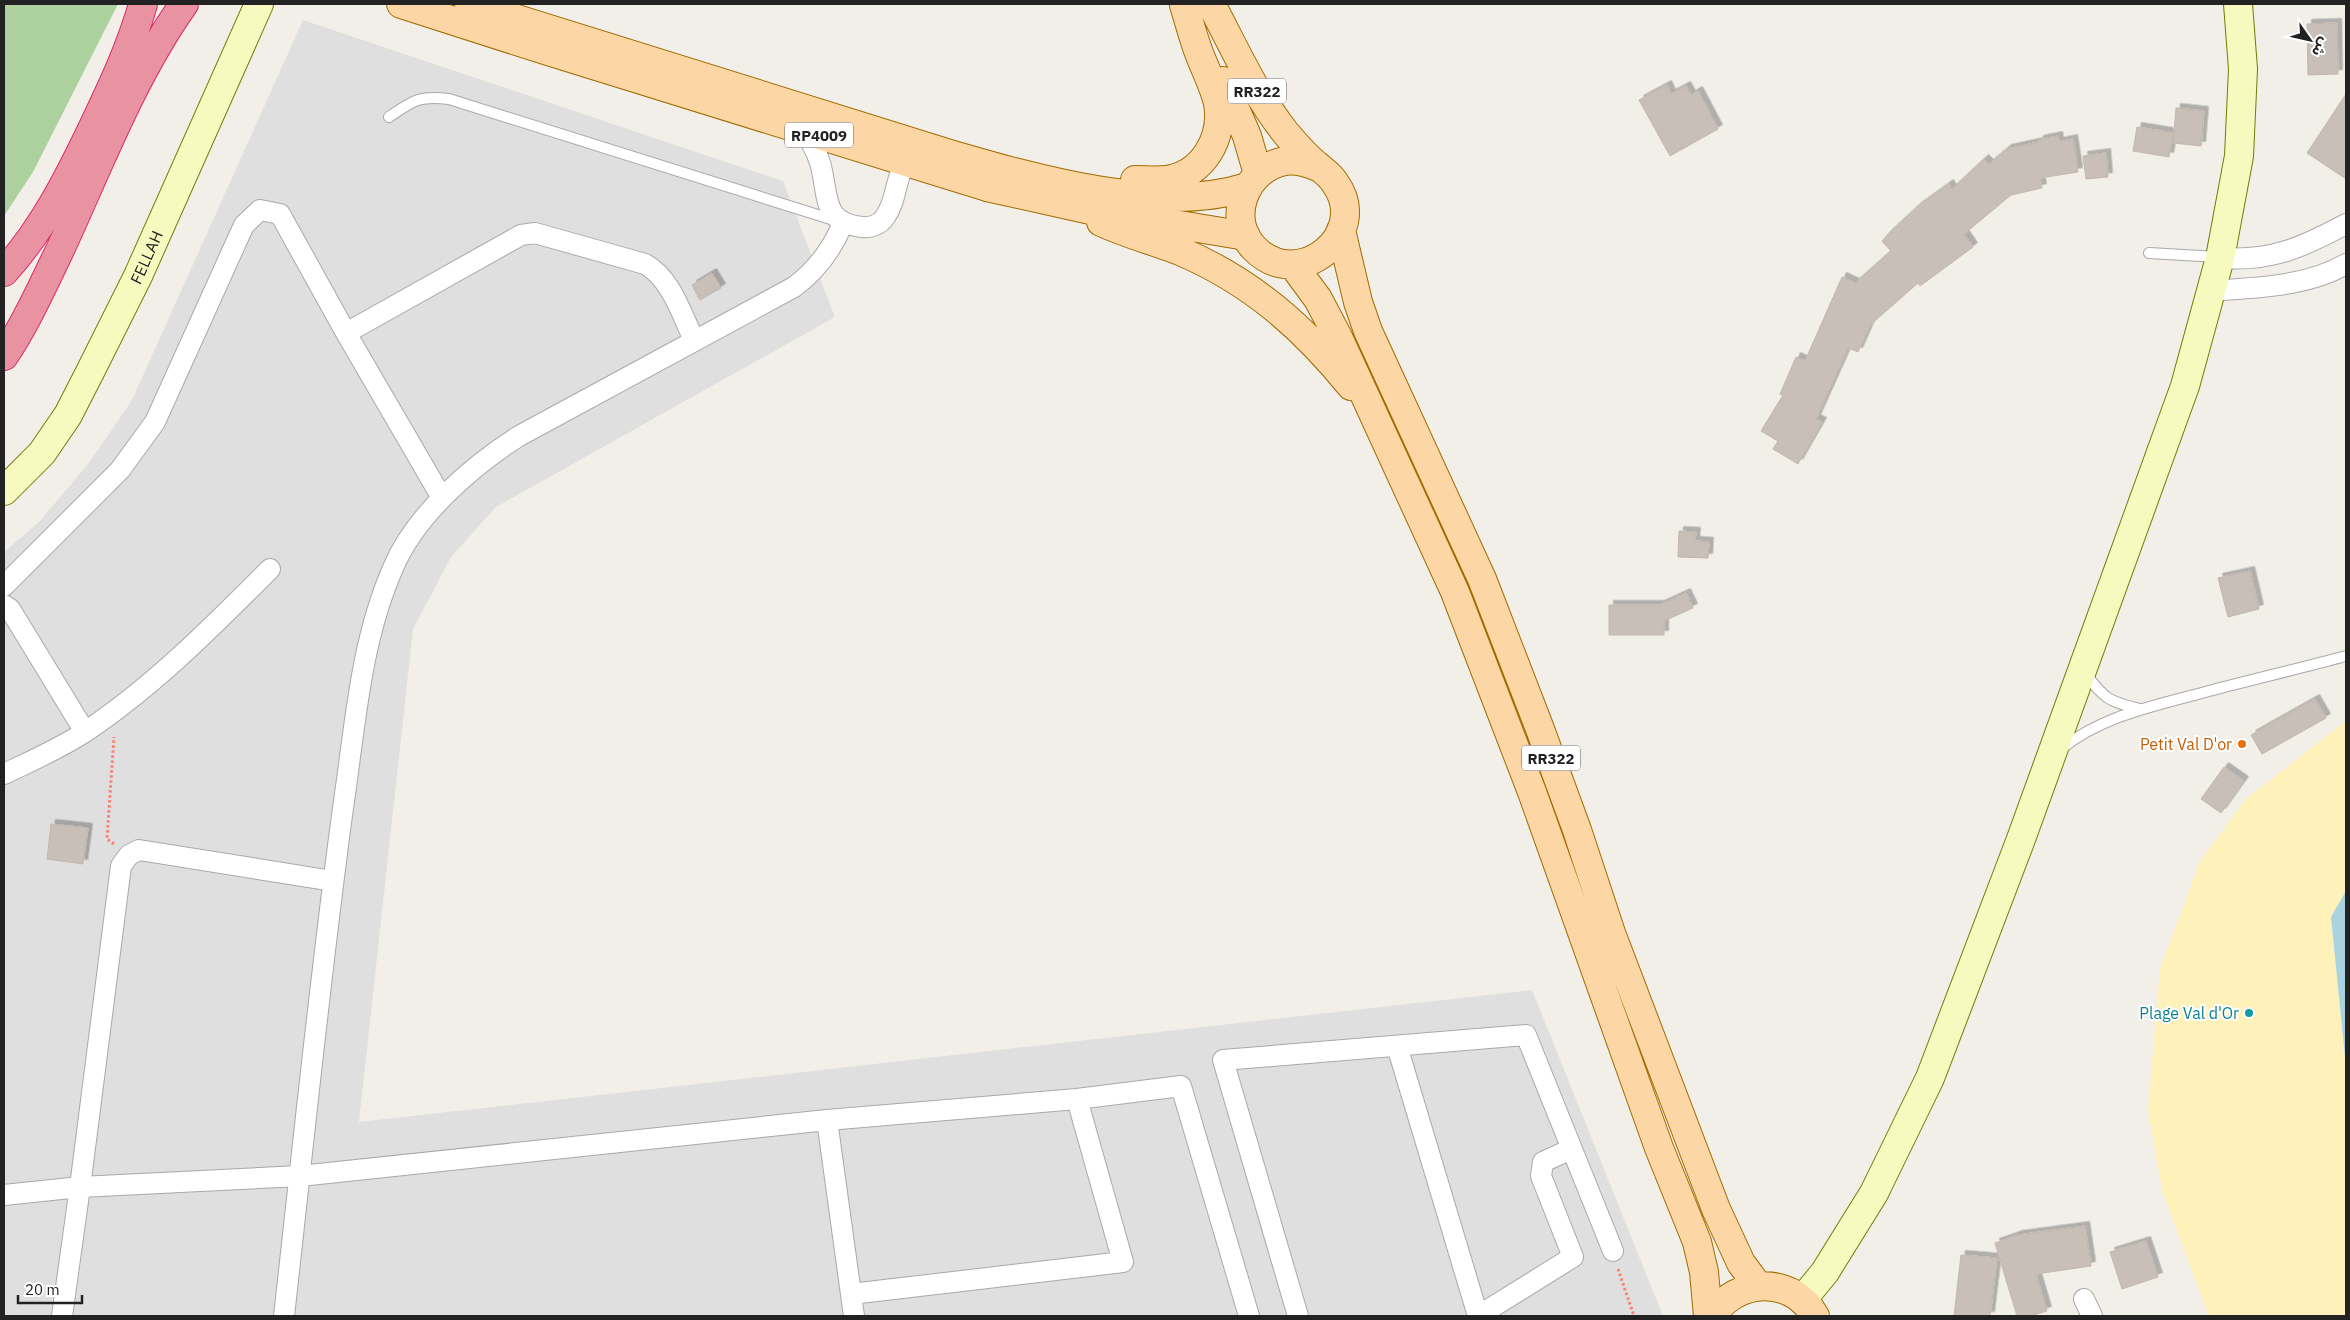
<svg xmlns="http://www.w3.org/2000/svg" width="2350" height="1320" font-family="'IBM Plex Sans','Noto Sans Arabic',sans-serif">
<defs>
<filter id="shadow"><feDropShadow dx="4.5" dy="-4.5" stdDeviation="0" flood-color="#0004"/></filter>
</defs>
<rect width="100%" height="100%" fill="#f2efe9"/>
<path fill="#e0dfdf" d="M303 20 783 181 835 317 496 507 451 557 413 629 359 1122 1532 990 1663 1316H4V552L40 521 89 463 132 400Z"/>
<path fill="#add19e" d="M4 4H118L33 172 4 216Z"/>
<path fill="#fff1ba" d="M2346 721V891L2331 917 2346 1067V1316H2209L2162 1190 2148 1110 2160 969 2200 861 2246 799Z"/>
<path fill="#aad3df" d="M2346 891V1067L2331 917Z"/>
<path fill="#c7bfb8" stroke="#c4b6ab" filter="url(#shadow)" d="M2337 23 2338 74 2308 75 2307 24Z
M1667 85 1671 94 1686 86 1691 95 1698 91 1718 129 1670 156 1639 100Z
M2346 94V179L2307 153Z
M2176 108 2204 111 2201 146 2173 143V135L2169 157 2133 151 2137 127 2174 133Z
M2058 136 2059 142 2073 139 2078 172 2040 178 2042 188 2011 195 1964 234 1973 247 1920 286 1918 283 1870 325 1858 352 1848 348 1816 419 1822 422 1798 464 1773 449 1778 441 1761 431 1783 395 1780 394 1796 357 1805 361 1842 277 1855 283 1891 251 1882 241 1890 232 1917 207 1949 184 1952 189 1984 159 1989 164 2007 149 2039 142V140Z
M2106 153 2108 177 2086 179 2083 156Z
M712 273 721 288 700 300 692 285Z
M1679 531 1696 532 1695 541 1709 542 1708 558 1678 557Z
M2250 571 2259 609 2228 617 2218 578Z
M1686 593 1693 608 1664 621V635H1609V605H1660Z
M2315 699 2326 718 2262 754 2251 735Z
M2224 767 2244 781 2221 813 2201 799Z
M51 824 88 828 83 864 47 859Z
M2085 1226 2091 1266 2036 1274 2047 1311 2030 1316H2017L1995 1243 2018 1235Z
M2146 1241 2158 1277 2122 1289 2110 1252Z
M1961 1255 1997 1258 1990 1316H1954Z"/>
<g fill="none" stroke-linecap="round" stroke-linejoin="round">
<defs>
<path id="lane" d="M389 117C413 101 418 95 449 99L837 221
M2149 253 2218 257
M2084 672C2105 699 2107 701 2140 709
M2061 749C2103 715 2158 705 2209 691 2255 679 2301 668 2346 656"/>
<path id="street" d="M804 131C813 144 821 160 823 176 828 204 827 223 862 227 870 228 880 225 885 217 897 201 895 178 906 161
M2220 258C2271 262 2303 247 2346 224
M2212 291C2258 287 2306 287 2346 264
M346 333 521 235 535 233 645 264C671 278 682 315 694 340
M4 586 120 470 155 422 244 225 260 210 280 214 346 333 442 498
M4 605 10 609 85 732
M4 774C31 761 59 749 85 732 153 687 212 627 270 569
M333 881 139 850 129 855 121 866 80 1187 300 1176 827 1120 1077 1099 1181 1086 1249 1316
M1397 1046 1478 1316 1573 1257 1541 1176 1543 1162 1571 1149
M827 1120 854 1316
M4 1195 80 1187 62 1316
M851 1294 1123 1262 1077 1099
M2084 1299 2092 1316
M284 1316C303 1147 320 977 343 808 355 728 360 643 393 568 415 515 472 466 519 436L794 287C817 270 832 250 843 223
M1298 1316 1223 1060 1526 1035 1613 1251"/>
<g id="secondary">
<path id="s1" d="M4 491 42 453 68 415 91 370 138 276 259 4"/>
<path d="M1802 1300 1825 1272 1874 1193 1930 1078 2021 839 2185 386 2220 258 2239 156 2243 69 2238 4"/>
</g>
<path id="primary" d="M401 4 551 52 987 187 1095 211 1246 236
M469 4 950 154C1036 179 1160 215 1247 187
M1211 4C1234 47 1254 93 1285 132 1295 144 1306 157 1319 167 1325 172 1331 176 1335 183 1372 234 1298 294 1254 248 1225 218 1246 168 1285 161 1297 159 1308 163 1318 167
M1223 81 1247 136 1258 174
M1135 180C1146 180 1156 181 1166 180 1203 175 1224 138 1218 103 1214 86 1205 69 1199 53 1193 37 1189 21 1184 5
M1101 222C1127 234 1154 241 1180 251 1251 281 1303 327 1351 386
M1341 230 1358 302 1368 331 1482 579 1540 729 1577 830 1611 933 1716 1209 1741 1263 1758 1286
M1293 265 1318 299 1338 337 1455 592 1532 792 1659 1148 1697 1242 1704 1272 1708 1316
M1712 1316C1736 1278 1792 1275 1815 1316"/>
<path id="highway" d="M4 272C43 229 68 179 93 127 112 87 131 47 143 4
M4 356C26 323 42 287 59 252 97 170 132 77 184 4"/>
</defs>
<use href="#lane" stroke="#a9a9a9" stroke-width="12"/>
<use href="#street" stroke="#a9a9a9" stroke-width="22"/>
<use href="#secondary" stroke="#707d05" stroke-width="30"/>
<use href="#primary" stroke="#a06b00" stroke-width="30"/>
<use href="#highway" stroke="#dc2a67" stroke-width="30"/>
<path stroke="#fa8072" stroke-width="3" stroke-dasharray="2.5 2.5" stroke-linecap="butt" d="M114 844 107 839 114 737
M1618 1269 1634 1316"/>
<use href="#lane" stroke="#fff" stroke-width="10"/>
<use href="#street" stroke="#fff" stroke-width="20"/>
<use href="#secondary" stroke="#f7fabf" stroke-width="28"/>
<use href="#primary" stroke="#fcd6a4" stroke-width="28"/>
<use href="#highway" stroke="#e892a2" stroke-width="28"/>
</g>
<circle fill="#e8710a" stroke="#fff" stroke-width="2" cx="2242" cy="744" r="5"/>
<circle fill="#0f9aa8" stroke="#fff" stroke-width="2" cx="2249" cy="1013" r="5"/>
<g text-anchor="middle" dominant-baseline="central" stroke-width="4" stroke-linejoin="round" paint-order="stroke">
<g fill="#fff" stroke="#646464" stroke-width="1">
<rect x="1228" y="78.5" width="58" height="25" rx="4"/>
<rect x="785" y="122.5" width="68" height="25" rx="4"/>
<rect x="1522" y="745.5" width="58" height="25" rx="4"/>
</g>
<g font-size="15" font-weight="bold" fill="#222">
<text x="1257" y="91">RR322</text>
<text x="819" y="135">RP4009</text>
<text x="1551" y="758">RR322</text>
</g>
<g font-size="16" fill="#222" stroke="#fff">
<text stroke="none"><textPath href="#s1" startOffset="276">FELLAH</textPath></text>
</g>
<g font-size="16" fill="#c56008" stroke="#fff" text-anchor="end">
<text x="2232" y="744">Petit Val D'or</text>
</g>
<g font-size="16" fill="#0d838f" stroke="#fff" text-anchor="end">
<text x="2239" y="1013">Plage Val d'Or</text>
</g>
</g>
<rect width="2350" height="1320" fill="none" stroke="#222222" stroke-width="10"/>
<g transform="translate(2310 40) rotate(124)" stroke="#ffffff" stroke-width="4" paint-order="stroke">
<path d="M0-4L9 19L0 12L-9 19Z" fill="#222222"/>
<text y="-8" font-size="14" font-weight="bold" text-anchor="middle" fill="#222222">ش</text>
</g>
<path d="M18 1295v8h64v-8" fill="none" stroke="#222222" stroke-width="2.5"/>
<text x="25" y="1295" font-size="15" fill="#222222" stroke="#ffffff" stroke-width="4" paint-order="stroke">20 m</text>
</svg>
